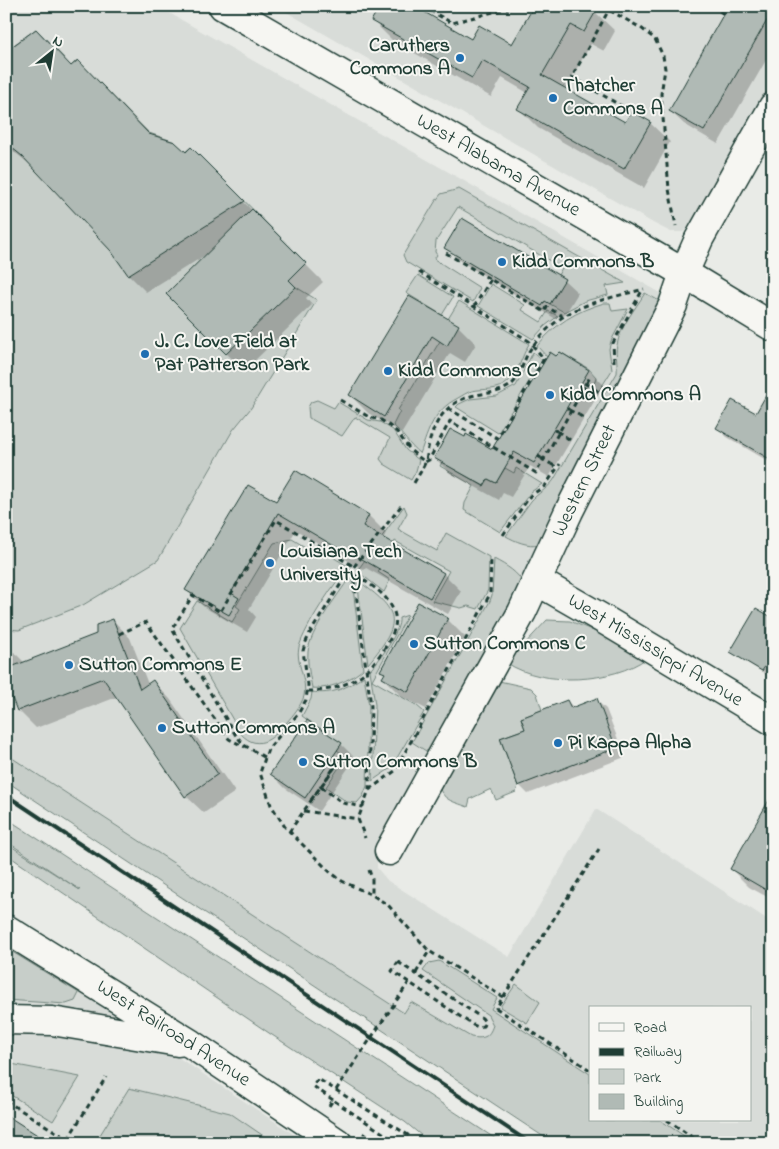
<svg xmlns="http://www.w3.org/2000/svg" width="779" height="1149" font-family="'Indie Flower',sans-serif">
<rect width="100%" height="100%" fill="#e9ebe7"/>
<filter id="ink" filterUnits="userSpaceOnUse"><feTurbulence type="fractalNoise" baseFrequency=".02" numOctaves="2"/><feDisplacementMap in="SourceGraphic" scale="10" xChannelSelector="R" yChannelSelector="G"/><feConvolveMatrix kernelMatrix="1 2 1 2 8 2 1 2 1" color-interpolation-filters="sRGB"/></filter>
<g filter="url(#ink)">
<path fill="#d8dcd8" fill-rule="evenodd" d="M6 6H157L659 292 662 297 525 586 377 850V868L388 881 509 957 596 809 773 923V1143H609L359 984 6 754ZM590 1008H750V1120H590Z
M276 6H773V86L694 223 683 232H671L653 223Z
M6 943 307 1143H6Z"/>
<path fill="#c7cec9" stroke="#73867e" d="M36 29 65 59 60 64 66 71 77 60 149 133 175 142 185 152 191 147 306 263 289 280 296 287 317 300 251 408 233 430 158 560 83 605 19 630 6 629V46L11 47Z
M459 189 625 283 606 286 608 295 585 301 564 312 550 304 564 279 558 275 562 268 458 207 436 241 435 252 437 255 434 259 480 288 473 302 406 262 403 255 435 202 441 194Z
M418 275 453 297 442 315 406 293Z
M491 284 525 305 522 310 541 322 548 311 558 316 545 326 533 339 478 306Z
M645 293 663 303 539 544C528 547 515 541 506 536L531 501C538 493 546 490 553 481L617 373C618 363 615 355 617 345 620 327 635 309 645 293Z
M459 301 529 344C522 355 519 372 509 381 498 392 485 388 472 391 467 392 462 396 458 398 433 411 429 429 420 454 409 445 403 434 393 425L400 411 398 410 440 341 446 345 448 319Z
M604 303H610L612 311 628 309 611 341 609 349 612 370 599 391 593 387 596 377 589 369 560 352 556 356 550 353 547 357 537 346C555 324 576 311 604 303Z
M533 352 542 360 498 433 456 407 459 404 470 399 497 396 516 386Z
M317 400 334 408 338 402 368 420 380 422 393 430 406 450 419 460 416 471 411 480 384 464 380 459 390 438 355 417 342 436 309 418 308 407 311 402Z
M442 462 483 486 488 479 496 483 505 468 514 473 516 468 542 484 531 492 500 532 464 510 465 503 474 486 440 466Z
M404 506 407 513 398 529 437 551 446 533 489 557 488 590 478 609 468 606 461 608 432 601 449 571 395 541 378 572 390 580 384 592 357 571Z
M292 539 320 556 323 551 349 567C334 582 305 627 299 647 295 663 308 680 304 696 301 706 293 715 287 722 275 737 259 753 241 734L180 628 197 601 232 622 240 609 236 606 274 543Z
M494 559C507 566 518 572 525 586L432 750 426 751 412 742 490 601 492 595Z
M350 577 352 580 363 669C351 680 328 690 312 688 310 676 307 664 308 652 309 632 338 595 350 577Z
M357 580C400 611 404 621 368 664Z
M408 615 372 680 416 705 424 712 391 768 372 781 375 705 370 670C379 661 401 631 399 618Z
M547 620 570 621 611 638 647 658C613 683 543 687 507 663Z
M364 676 369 706 367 786 363 796 357 803 347 802 326 787 346 757 337 750 341 744 302 716 311 699 312 692C332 695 347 688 364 676Z
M499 681 531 688 537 694 542 710 521 718 525 729 500 738 518 786 516 792 496 800 491 789 470 799 468 807C452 801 443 801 438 784Z
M6 754 404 1013 411 1002 471 1037C483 1039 489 1038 493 1025L488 1015 423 971 429 963 439 961 497 998 491 1009 590 1074V1120H660L695 1143H553L6 781Z
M6 818 502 1143H423L422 1136 405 1122 269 1033 6 854V843L80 890 6 841Z
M6 948 79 993 75 1001 66 1004 6 1000Z
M516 984 540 1002 527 1023 500 1007Z
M6 1063 80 1077 53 1121 6 1092Z
M129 1088 230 1113 268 1139 269 1143H95Z"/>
<path fill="#0003" d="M381 6H427L424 13 472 41 513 46 595 12 615 31 604 51 591 44 565 89 626 124 650 123 670 142 644 188 538 128 519 109 528 93 502 78 491 97 392 40 373 21Z
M772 12 773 48 718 144 684 124 670 111Z
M6 48 72 67 149 135 186 154 191 149 323 282 306 298 312 305 244 371 168 294 207 254 146 292 128 274 112 250 37 170 17 154 6 149Z
M773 224V237L768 232Z
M446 247 564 280 578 293 564 316 559 314 556 319 460 261Z
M409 297 458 326 476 344 465 362 450 353 402 433 368 413 350 395Z
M589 370 604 385 549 477 530 466 511 497 503 493 499 500 450 473 435 458 493 451Z
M773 406V464L727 437 718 428 756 415Z
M295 472 369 516 386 533 383 539 444 574 461 591 448 614 366 568 364 570 296 530 249 609 256 617 247 632 204 607 186 590 276 503Z
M418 604 447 619 465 637 426 709 401 696 383 678 386 674 382 670Z
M773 619V666L767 675 736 656 731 652Z
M113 620 130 638 148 684 153 681 170 699 235 792 204 813 186 796 117 697 36 728 18 710 6 680V655L14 652 25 663 97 635Z
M596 700 606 709 625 757 528 794 519 785 527 729 567 701 574 708Z
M307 721 341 744 355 758 319 811 285 788 271 774Z
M773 796V900L749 887 731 869Z"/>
<path fill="#b0bab5" stroke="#1f3d34" d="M380 6H414L471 39 479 25 512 44 534 6H599L584 32 571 25 542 75 625 122 632 111 651 122 624 169 517 109 530 87 482 60 472 78 371 21Z
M728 6H773V10L704 131 669 111Z
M36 29 71 66 78 60 149 134 175 142 186 152 191 147 245 201 128 275 111 251 22 156 6 143V51Z
M252 209 306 263 289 280 296 287 226 354 166 294Z
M462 218 565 279 550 304 545 301 542 306 444 248Z
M409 296 459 325 447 346 432 336 384 417 349 395Z
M550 352 556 356 560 352 589 370 534 463 514 452 496 483 488 479 484 486 434 458 450 429 465 437 466 434 492 449Z
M773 383V461L716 428 732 400 756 413Z
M295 470 369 515 363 526 444 573 430 598 348 551 346 553 278 513 231 593 239 598 229 615 185 590 248 485 276 501Z
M418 602 448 618 408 692 382 678 385 673 380 671Z
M756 608 773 618V654L762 671 730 652Z
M113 619 140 689 153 680 218 774 185 797 103 678 17 711 6 683V669L96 634V625Z
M597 698 616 748 518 786 500 738 525 729 521 718 567 700 571 708Z
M307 720 342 743 305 798 270 774Z
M773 793V894L730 869Z
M6 1115 50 1143H6Z"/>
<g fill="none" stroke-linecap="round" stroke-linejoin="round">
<defs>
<path id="minor" d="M537 581 603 619 773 721
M389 851 522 612 569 511 673 305 684 273 699 239 773 107
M6 929 191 1044 338 1143
M6 1020 52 1021 178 1042"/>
<path id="secondary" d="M223 6 684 273 773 327"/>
</defs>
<use href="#minor" stroke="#1f3d34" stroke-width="31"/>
<use href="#secondary" stroke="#1f3d34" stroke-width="31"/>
<path stroke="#1f3d34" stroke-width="3" stroke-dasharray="5 4" stroke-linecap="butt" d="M422 6 452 23 516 6
M602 6 641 28 655 39 663 56 665 69 661 94 669 189 676 226
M611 6 572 77 628 110
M712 6 724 14
M446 253 545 312 547 307 562 316
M419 272 529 341 545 360
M474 307 491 279
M614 362 613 343 643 289
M594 389 600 393
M340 400 369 417 381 420 387 424 397 432 411 451 425 462 429 460 450 421 536 473 590 377
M448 408 497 438 544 359
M567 408 569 410
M579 415 585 419
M554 430 557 431
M566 437 573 442
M538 456 541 458
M551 464 558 468
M414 483C418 476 422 470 425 463 427 458 427 453 428 448 433 424 444 405 468 397 483 392 499 395 512 384 522 375 523 358 532 347 563 305 596 302 644 289
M401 506 342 582 310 633 305 644 303 651 308 685 306 700 298 714 268 749 260 773 271 805 285 827 329 871 342 881 372 895 388 905 429 951 503 997
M503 535 530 496 545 486 560 464
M351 571 354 578 371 706 369 790 358 819 365 838
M119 634 146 622 229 739 245 747
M308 691C327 691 344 687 360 676 372 668 392 641 395 626 397 619 394 610 390 604 382 590 364 581 351 572
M264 757 244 745 235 734 172 629 193 595 220 612 276 520 355 567
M321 787 343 803 363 807
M369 790 395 771 490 594 491 558
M304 811 358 819
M289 832 343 755
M369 870 372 879V895
M398 962 482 1018 485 1022 483 1026 478 1027 473 1025 392 971Z
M416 973 429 951
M590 1070 496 1008 599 849
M333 1100 313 1086 318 1079 408 1135 411 1140 409 1143
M6 1101 74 1143
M329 1106 333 1100 398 1143
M667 1120 701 1143
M363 1133 377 1143
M68 1139 106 1077"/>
<use href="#minor" stroke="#f6f6f2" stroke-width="28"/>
<use href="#secondary" stroke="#f6f6f2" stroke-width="28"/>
<path stroke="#1f3d34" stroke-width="4" d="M6 795 530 1143"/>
<path stroke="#1f3d34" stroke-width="3" stroke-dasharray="5 4" stroke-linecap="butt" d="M584 383 594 389
M569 410 579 415
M557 431 566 437
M541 458 551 464
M311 800 343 756
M336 1090 409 982"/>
</g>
</g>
<g fill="#1f6fb2" stroke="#f6f6f2" stroke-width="2">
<circle cx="460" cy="58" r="5"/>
<circle cx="553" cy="98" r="5"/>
<circle cx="502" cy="262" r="5"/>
<circle cx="145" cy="354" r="5"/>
<circle cx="388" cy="371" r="5"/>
<circle cx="550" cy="395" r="5"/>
<circle cx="270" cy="563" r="5"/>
<circle cx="414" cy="644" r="5"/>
<circle cx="69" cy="665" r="5"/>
<circle cx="162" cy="728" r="5"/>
<circle cx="558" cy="743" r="5"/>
<circle cx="303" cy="762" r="5"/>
</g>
<g text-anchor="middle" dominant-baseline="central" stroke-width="4" stroke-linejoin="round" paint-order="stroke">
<g font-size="20" font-weight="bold" fill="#1f3d34" stroke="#f6f6f2" text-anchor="start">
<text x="450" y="46" text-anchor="end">Caruthers<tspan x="450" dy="23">Commons A</tspan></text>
<text x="563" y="86">Thatcher<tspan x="563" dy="23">Commons A</tspan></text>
<text x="512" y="262">Kidd Commons B</text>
<text x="155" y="342">J. C. Love Field at<tspan x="155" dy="23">Pat Patterson Park</tspan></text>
<text x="398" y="371">Kidd Commons C</text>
<text x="560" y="395">Kidd Commons A</text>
<text x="280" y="552">Louisiana Tech<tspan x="280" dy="23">University</tspan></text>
<text x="424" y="644">Sutton Commons C</text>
<text x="79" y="665">Sutton Commons E</text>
<text x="172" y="728">Sutton Commons A</text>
<text x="568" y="743">Pi Kappa Alpha</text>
<text x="313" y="762">Sutton Commons B</text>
</g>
<g font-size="20" fill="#1f3d34" stroke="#f6f6f2">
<text transform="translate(498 166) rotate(30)">West Alabama Avenue</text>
<text transform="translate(585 481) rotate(-64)">Western Street</text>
<text transform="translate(655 651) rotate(31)">West Mississippi Avenue</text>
<text transform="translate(173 1034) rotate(33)">West Railroad Avenue</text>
</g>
</g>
<rect width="779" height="1149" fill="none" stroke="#f6f6f2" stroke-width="25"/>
<rect x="12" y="12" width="754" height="1124" fill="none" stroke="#1f3d34" stroke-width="2" filter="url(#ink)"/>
<rect x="589" y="1006" width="162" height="115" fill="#f6f6f2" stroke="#a0aca6"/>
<rect x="599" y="1023" width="25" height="8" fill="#f6f6f2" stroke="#a0aca6"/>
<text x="634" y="1032" font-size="15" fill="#1f3d34">Road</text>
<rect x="599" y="1048" width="25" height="8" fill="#1f3d34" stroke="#a0aca6"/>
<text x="634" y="1056" font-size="15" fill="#1f3d34">Railway</text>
<rect x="599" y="1069" width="25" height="15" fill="#c7cec9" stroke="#a0aca6"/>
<text x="634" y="1082" font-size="15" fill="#1f3d34">Park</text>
<rect x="599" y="1094" width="25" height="15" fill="#b0bab5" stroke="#a0aca6"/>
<text x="634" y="1106" font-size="15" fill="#1f3d34">Building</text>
<g transform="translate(52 52) rotate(30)" stroke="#f6f6f2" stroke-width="4" paint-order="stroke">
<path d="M0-4L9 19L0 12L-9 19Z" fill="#1f3d34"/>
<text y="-8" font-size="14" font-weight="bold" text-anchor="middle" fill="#1f3d34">N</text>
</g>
</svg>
